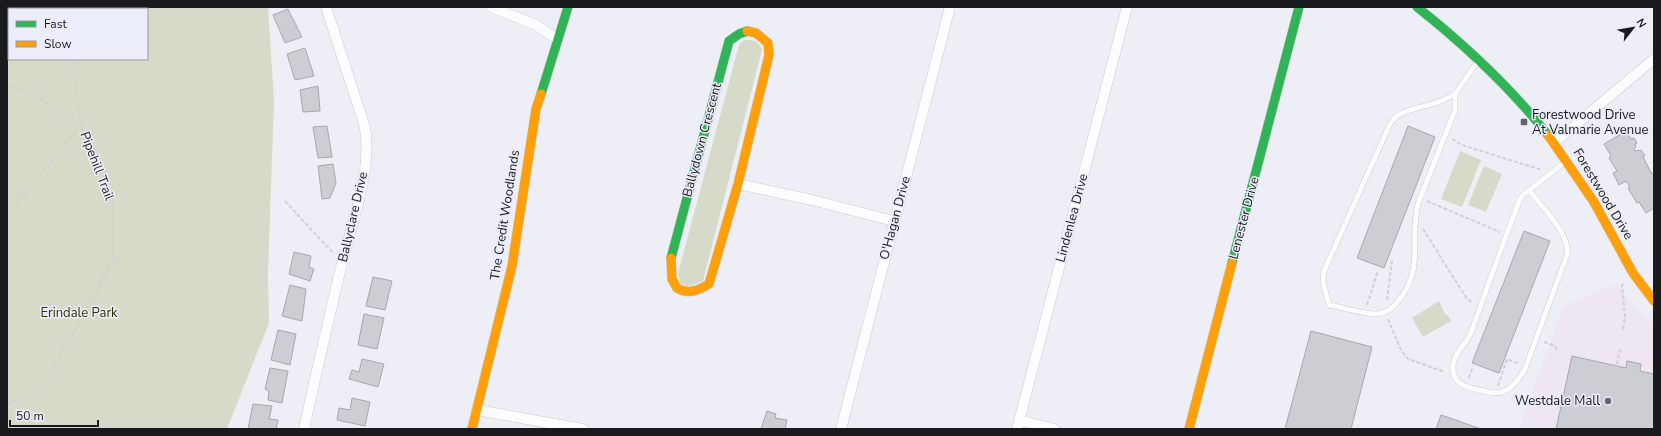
<svg xmlns="http://www.w3.org/2000/svg" width="1661" height="436" font-family="'Nunito Sans',sans-serif">
<rect width="100%" height="100%" fill="#eeeff6"/>
<path fill="#eee6f3" d="M1618 283 1635 308 1654 323V429H1518L1564 306Z"/>
<path fill="#d6dbc9" fill-rule="evenodd" d="M7 7H268L274 101 268 274 269 323 227 429H7ZM9 9H147V59H9Z
M744 40C754 40 758 40 762 50L703 281 687 287 680 283 678 273 739 45Z
M1460 151 1481 160 1462 207 1441 199Z
M1484 166 1502 174 1486 212 1468 205Z
M1439 301 1445 314 1448 316 1451 321 1423 337 1412 318Z"/>
<path fill="#cdced3" stroke="#a7a8ad" d="M288 9 302 37 285 43 273 15Z
M305 48 314 76 295 80 287 54Z
M318 86 320 111 303 112 300 90Z
M327 126 332 157 318 158 313 127Z
M1408 126 1435 137 1384 268 1357 258Z
M1626 131 1631 139 1634 138 1637 143 1635 144 1636 147 1634 149 1635 151 1641 150 1645 156 1643 157 1652 174 1654 173V208L1646 213 1639 202 1637 203 1628 188 1630 187 1626 181 1619 185 1613 173 1617 171 1609 158 1611 156 1604 144Z
M333 164 336 183 330 198 322 199 318 166Z
M1524 231 1550 241 1499 373 1472 363Z
M294 252 311 256 309 267 314 269 310 281 289 274Z
M373 277 392 281 385 310 366 306Z
M290 285 306 289 302 321 282 316Z
M364 314 384 318 377 349 358 345Z
M278 330 296 334 290 365 271 360Z
M1311 331 1372 347 1351 429H1285Z
M1572 356 1626 368 1627 361 1641 364 1640 371 1654 374V429H1556Z
M362 359 384 364 378 387 349 379 352 370 359 372Z
M270 368 288 371 282 403 268 400 269 391 265 389Z
M352 398 370 402 365 426 337 420 339 408 350 410Z
M253 404 272 406 269 419 278 420 276 429H248Z
M767 411 776 414 775 418 787 420 785 429H761Z
M1441 415 1450 418 1481 429H1436Z"/>
<g fill="none" stroke-linecap="round" stroke-linejoin="round">
<defs>
<path id="lane" d="M1455 94C1449 97 1444 100 1438 102 1423 108 1398 109 1390 124L1324 271 1323 282 1329 305C1342 307 1365 315 1378 314 1386 313 1393 308 1398 301 1425 270 1409 239 1418 204L1455 110V94L1478 61
M1529 190C1541 206 1571 235 1567 255L1525 369C1520 378 1512 389 1502 392 1496 394 1489 392 1484 391 1469 388 1451 385 1453 365 1454 353 1466 344 1471 333 1487 288 1503 243 1520 199L1523 195 1565 162"/>
<path id="street" d="M491 7 536 25 557 39
M1555 142 1654 59
M738 184 812 200 894 221
M477 410 583 429
M1019 420 1054 429
M304 429C316 374 329 318 342 263 352 223 374 164 364 124L326 7
M841 429 950 7
M1017 429 1127 7"/>
<path id="fast" d="M1417 7C1465 45 1510 87 1548 135
M541 94 568 7
M671 258 729 41 739 34 747 31
M1232 263 1299 7"/>
<path id="slow" d="M1548 135 1594 202 1633 273 1654 301
M671 258 672 279 677 288C688 295 699 290 709 284L738 184 769 55 768 43 756 33 747 31
M472 429 512 266 536 109 541 94
M1189 429 1232 263"/>
</defs>
<use href="#lane" stroke="#cbccd1" stroke-width="6"/>
<use href="#street" stroke="#cbccd1" stroke-width="11"/>
<use href="#fast" stroke="#cbccd1" stroke-width="10"/>
<use href="#slow" stroke="#cbccd1" stroke-width="10"/>
<path stroke="#d0d1d3" stroke-width="2" stroke-dasharray="4 2" stroke-linecap="butt" d="M64 7 65 9
M7 86 29 91 81 125
M1452 139 1462 145 1542 170
M285 201 333 253
M1427 201 1500 232
M7 212 17 204 81 125
M1423 229 1467 299 1473 303
M1387 300 1392 261 1389 259
M1367 305 1378 270
M1388 319 1401 350 1408 359 1445 372
M1623 329 1625 317 1622 285 1625 283
M1544 342 1555 346 1558 352
M1469 378 1473 366
M1498 386 1507 359 1519 364
M7 404 23 397 51 371 95 296 113 258V201L81 125 72 59
M1604 429 1620 349"/>
<use href="#lane" stroke="#fcfdfe" stroke-width="5"/>
<use href="#street" stroke="#fcfdfe" stroke-width="10"/>
<use href="#fast" stroke="#30b455" stroke-width="9"/>
<use href="#slow" stroke="#ff9f0a" stroke-width="9"/>
</g>
<g fill="#64656a" stroke="#ebedf9" stroke-width="1.5">
<rect x="1520" y="118" width="8" height="8" rx="2"/>
<circle cx="1608" cy="401" r="4"/>
</g>
<g text-anchor="middle" dominant-baseline="central" stroke-width="3" stroke-linejoin="round" paint-order="stroke">
<g font-size="13" fill="#191a1e" stroke="#ebedf9" text-anchor="start">
<text x="1532" y="115">Forestwood Drive<tspan x="1532" dy="15">At Valmarie Avenue</tspan></text>
<text x="1600" y="401" text-anchor="end">Westdale Mall</text>
</g>
<g font-size="13" fill="#191a1e" stroke="#ebedf9">
<text transform="translate(702 140) rotate(-75)">Ballydown Crescent</text>
<text transform="translate(97 166) rotate(69)">Pipehill Trail</text>
<text transform="translate(1603 194) rotate(59)">Forestwood Drive</text>
<text transform="translate(505 215) rotate(-81)">The Credit Woodlands</text>
<text transform="translate(353 217) rotate(-77)">Ballyclare Drive</text>
<text transform="translate(895 218) rotate(-75)">O'Hagan Drive</text>
<text transform="translate(1072 218) rotate(-75)">Lindenlea Drive</text>
<text transform="translate(1244 218) rotate(-75)">Lenester Drive</text>
</g>
<g font-size="13" fill="#2d3303" stroke="#ebedf9">
<text x="79" y="313">Erindale Park</text>
</g>
</g>
<rect width="1661" height="436" fill="none" stroke="#191a1e" stroke-width="16"/>
<rect x="8" y="8" width="140" height="52" fill="#ebedf9" stroke="#9799a1"/>
<rect x="16" y="21" width="20" height="6" fill="#30b455" stroke="#9799a1"/>
<text x="44" y="28" font-size="12" fill="#191a1e">Fast</text>
<rect x="16" y="41" width="20" height="6" fill="#ff9f0a" stroke="#9799a1"/>
<text x="44" y="48" font-size="12" fill="#191a1e">Slow</text>
<g transform="translate(1633 28) rotate(59)" stroke="#ebedf9" stroke-width="3" paint-order="stroke">
<path d="M0-3L7 15L0 10L-7 15Z" fill="#191a1e"/>
<text y="-6" font-size="11" font-weight="bold" text-anchor="middle" fill="#191a1e">N</text>
</g>
<path d="M10 420v6h88v-6" fill="none" stroke="#191a1e" stroke-width="2"/>
<text x="16" y="420" font-size="12" fill="#191a1e" stroke="#ebedf9" stroke-width="3" paint-order="stroke">50 m</text>
</svg>
